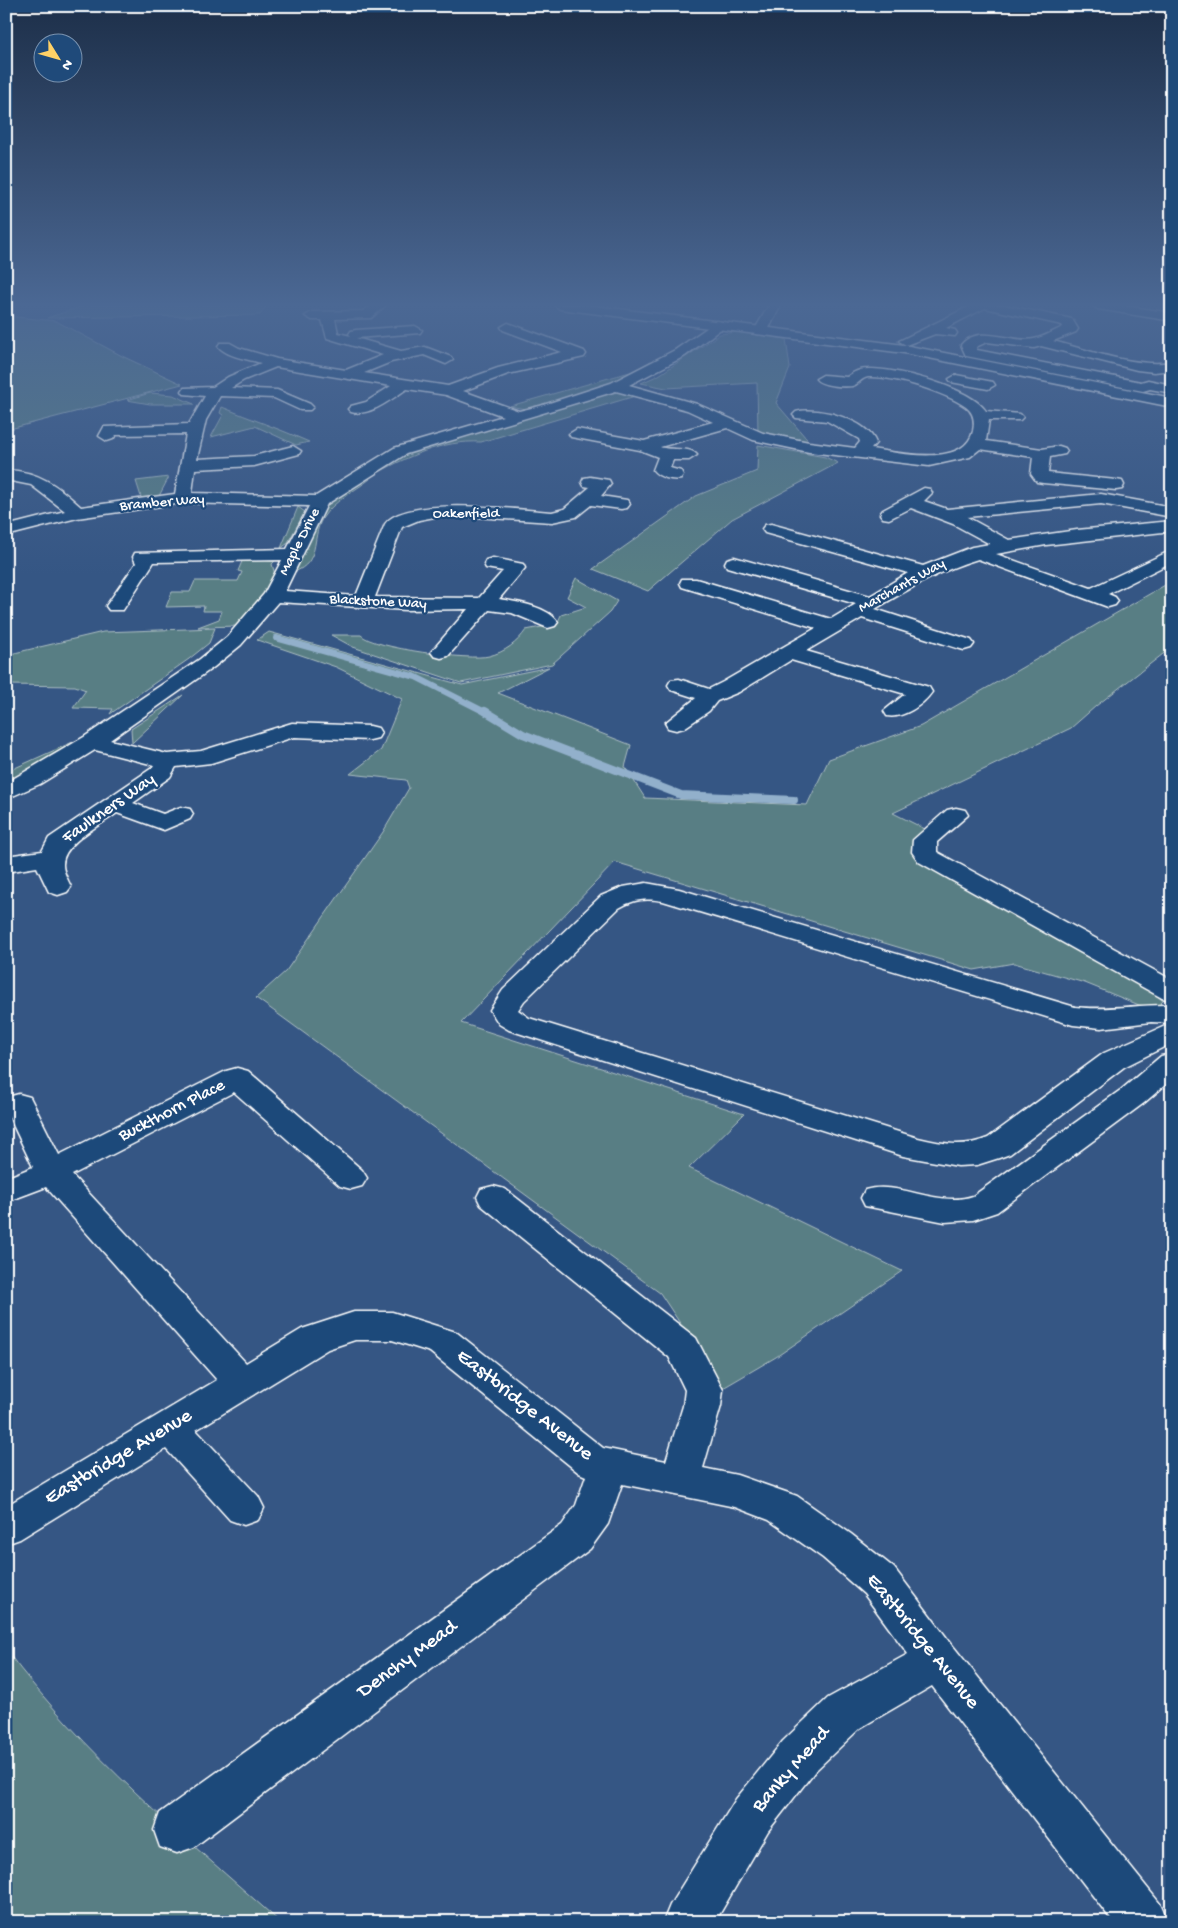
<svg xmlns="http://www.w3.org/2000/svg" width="1178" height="1928" font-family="'Gochi Hand',sans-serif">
<rect width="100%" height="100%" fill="#355684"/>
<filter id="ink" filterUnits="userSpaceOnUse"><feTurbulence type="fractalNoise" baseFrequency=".02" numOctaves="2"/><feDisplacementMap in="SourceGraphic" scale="10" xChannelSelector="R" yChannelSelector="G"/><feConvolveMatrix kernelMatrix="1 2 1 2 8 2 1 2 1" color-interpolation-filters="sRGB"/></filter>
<g filter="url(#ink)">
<path fill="#597e84" stroke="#acbec2" d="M86 305H267L260 315 47 318Z
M6 316 56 321 124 357 182 384 6 430Z
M738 332 786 339 790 368 776 403 812 445 758 433 757 383 666 388 641 383 659 375 720 334Z
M651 361 635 373 587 392 525 409 510 406 630 372Z
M615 392 642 394 481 442C442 440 406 457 372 476L402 456 436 442Z
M150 393 173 395 194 404H150L127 400Z
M222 407C251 419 280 429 309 442L296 445 255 426 211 437 223 415 220 413Z
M758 445 825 457 838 463 732 519 648 591 593 569 696 496 757 471Z
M169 477 159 496 142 500 136 481Z
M362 477 370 479C355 491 333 501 322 519 311 539 321 562 294 572L318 516 335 497Z
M298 507 305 512 287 544 281 548Z
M243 559 275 561 272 564 276 578 241 626 198 627 219 619 222 611H203L204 606 166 607 172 592H190L195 581H238L242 572 238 571Z
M576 578 617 601 610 612 552 664 461 683 353 647 331 635H361C372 648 471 661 489 656 505 652 517 643 526 630L557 624 561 615 586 607 567 597Z
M1172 581V647L1096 706 1071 728 893 813 929 831C919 836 911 840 913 853L1153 992 1163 1001 1157 1007 1139 1005 1085 983 1014 963 974 970 615 862 461 1023 744 1114 689 1168 902 1271 776 1357 723 1388 660 1293 256 998 286 971 383 832 409 788 406 780 350 774 381 750 402 699 336 667 257 640 269 632 462 685 549 667 498 693 631 745 625 767 645 798 807 805 829 759 921 726Z
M215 628 209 643 189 659 110 714 113 709 73 708 86 690 75 686 6 685V655L103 632Z
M183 695 132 743 131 729Z
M106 727 6 786V772Z
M6 1650C83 1753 184 1837 280 1922H19L6 1908Z"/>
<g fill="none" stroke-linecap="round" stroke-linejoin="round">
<path stroke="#92b0cb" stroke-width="6" d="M276 638 416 677 487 713"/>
<path stroke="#92b0cb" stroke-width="8" d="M485 711 523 734 681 795 794 800"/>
<defs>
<path id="minor" d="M372 305H386L371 318 335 319 338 333 351 336 349 334 351 331 356 330 415 326 422 330 420 333 356 338 401 351 425 347 451 357 453 360 446 364 424 355 391 362 364 373 448 386 498 368 562 352 503 330 501 327 508 323 584 351 586 354 584 357 508 374 463 391 519 411 540 406 611 383 675 350 717 321 722 322 724 325 722 328 685 356 629 385 697 404 763 433 809 442 855 448 860 442 859 439 827 421 796 418 793 415 796 412C818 406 868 420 876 443L871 449C899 453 964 468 973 431 975 421 974 413 966 407 945 392 894 376 868 377 861 378 858 385 852 386 844 387 821 386 816 379L823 375 847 377C853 372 860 369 868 369 895 368 970 387 986 411L1020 414 1023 417 1020 420H989L986 441 1042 449 1059 446 1065 448 1067 451 1065 454 1050 457 1048 473 1116 480 1122 481 1124 485 1122 489 1116 490 1043 483 1037 482 1031 474 1033 457 980 449 970 457 929 466 809 452 753 440 727 428 660 447C670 451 690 446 697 455L689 460H673L670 468 681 471 683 475 681 479C672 481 658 477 653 470L658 457 640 450 571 437 569 434 577 429 644 441 713 422 687 410 616 391 406 454 327 504 285 591 356 596 385 524C405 495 519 510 552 512L564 509 590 487 584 486 582 482 584 478 590 477 609 480 611 484 601 496 627 500 630 504 627 508 621 509 591 505 576 517 552 522 445 515 419 520 402 527 375 597 479 598 503 571 486 568 484 564 486 560 493 558 523 564 525 568 499 599C517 602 547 606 558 622L555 626 548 628 512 613 489 610 448 656 441 658 434 656 431 652 468 609 406 610 278 602 241 645 214 667 110 740 167 754 201 751 292 723 370 726 378 728 381 733 378 738 370 740 294 737 211 763 176 767 170 777 133 803 163 814 181 807 190 809 193 814 190 819 164 830 117 813C101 825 62 843 63 865 63 872 68 880 71 887L67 892 58 895 49 892 37 867 6 872V856L42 851 49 838 152 768 154 765 95 750 40 784 6 799V783L84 737 200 659 227 637 264 594 282 560 154 562 123 610H109L106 606 136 563 133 557 135 553 287 549 309 506 183 503 77 518 6 536V526L65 511 31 485 6 480V470C39 471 58 486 81 507L175 494 186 434 116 435 113 439 107 441 99 436 104 427 189 424 205 396 184 394 182 391 184 388 213 387 228 377 261 363C248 359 227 357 218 346L220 343H230L239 348 277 359 346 370 383 355 327 338 322 320H312L305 316 312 312 363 311ZM276 367 391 386 366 402 351 406 348 409 351 412C370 417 391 399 407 389L446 395 503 416 394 448 316 496 192 493 195 469 254 466 299 454 301 451 293 446 254 456 197 459 206 420 220 396 274 398 300 410H310L313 407 310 404 277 390 231 388 244 380Z
M769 305H781L766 334H756L754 331Z
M972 305H1004L1072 319 1078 329 1076 332 1053 341C1089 350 1135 368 1172 362V370L1154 372 1137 370 1041 346 1034 348 987 342 976 347 977 350 1141 382 1148 380 1172 385V393L1150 389 1143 391 966 356 961 345C979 323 1012 344 1034 339 1044 337 1054 331 1063 327L1062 325 985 308 946 328 955 330 957 333 955 336 935 334 906 345 899 341Z
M1092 305H1119L1172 313V321L1098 309Z
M956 375 993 382 995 385 988 389 951 382 949 379Z
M924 488 930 489 932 493 924 501 947 509 1101 494 1172 507V517L1101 504 967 517 1009 540 1077 530 1172 521V531L1046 545 996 554 1091 588 1172 550V562L1108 594 1115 597 1118 601 1115 605 1108 607 978 559C940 570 909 589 875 609L971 640 974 644 971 648 964 650 957 648 862 618 806 651 929 687 932 692C923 705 903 719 887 716L884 711 905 694 791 660 739 692 717 701 709 711 684 728 676 730 668 728 665 723 696 698 671 690 668 685 671 680 679 679 709 689 723 682 816 628 682 587 680 583 682 579H696L831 619 856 604 727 567 725 563 727 559 734 557 870 596 908 573 765 533 762 529 765 525 771 524 923 566 972 547 990 544 953 524 911 508 889 519 883 518 880 514 883 510Z
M956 808 965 810 968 815 937 842V852L1172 980V1000L1162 998 919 862 912 852 913 840 947 810Z
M646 883 679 889 1075 1007C1108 1011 1139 1004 1172 1005V1023L1151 1022 1101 1028 1073 1025 663 901C646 898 634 899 619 908L524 1001 518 1010 529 1018 918 1138C942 1144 964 1148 988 1138L1104 1053 1172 1023V1043L1124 1067 1010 1154 999 1158 977 1165 958 1166 903 1156 509 1030 499 1024 490 1010 503 990 601 896 623 887Z
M1172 1054V1079L1144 1103 997 1212 973 1220 945 1222 865 1206 861 1198 865 1190C899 1180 937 1208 973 1196L1122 1089 1161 1056Z
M237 1068 248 1071 362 1170 367 1178 362 1186 351 1189 340 1186 234 1092 72 1175 246 1363 302 1329 354 1312H392L456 1332 603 1448 666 1461 683 1406 685 1390 669 1357 481 1205 477 1197 481 1189 493 1186 505 1189 696 1338 723 1390 721 1406 703 1468 737 1475 797 1496 851 1534 894 1568 953 1646 1161 1905 1168 1922H1113L932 1686 860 1728 815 1771 768 1831 715 1922H663L670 1905 736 1799 783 1741 828 1698 908 1654 864 1594 823 1558 769 1520 735 1507 622 1484 608 1524 590 1549 194 1847 177 1853 160 1847 154 1830 160 1813 562 1525 576 1505 586 1476 579 1473 430 1352 392 1340H355L328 1349 196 1430 258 1496 264 1508 258 1520 244 1525 230 1520 166 1449 20 1539 6 1544V1506L217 1380 46 1187 6 1202V1178L33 1167 6 1110 8 1097 19 1094 30 1097 59 1155 226 1071Z"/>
<path id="major" d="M554 305H587L904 345 1172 398V407L904 353 560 309Z"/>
</defs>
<use href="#minor" stroke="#fff" stroke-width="3"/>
<use href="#major" stroke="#fff" stroke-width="3"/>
<use href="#minor" fill="#1f4a7a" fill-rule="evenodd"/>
<use href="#major" fill="#1f4a7a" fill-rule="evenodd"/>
</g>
</g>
<linearGradient id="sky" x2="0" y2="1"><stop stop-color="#1d2f49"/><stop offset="0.53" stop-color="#4b6894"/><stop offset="1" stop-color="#4b6894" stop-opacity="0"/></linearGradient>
<rect width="1178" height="575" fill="url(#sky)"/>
<g text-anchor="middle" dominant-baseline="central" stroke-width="4.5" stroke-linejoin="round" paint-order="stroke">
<g font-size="15" fill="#fff" stroke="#1f4a7a">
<text transform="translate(162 503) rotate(-5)">Bramber Way</text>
<text x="466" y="514">Oakenfield</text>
<text transform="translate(300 542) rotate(-63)">Maple Drive</text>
<text transform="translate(902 586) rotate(-29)">Marchants Way</text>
<text transform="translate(378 602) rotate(3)">Blackstone Way</text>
</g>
<g font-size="18" fill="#fff" stroke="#1f4a7a">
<text transform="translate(109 809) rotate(-35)">Faulkners Way</text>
<text transform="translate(172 1111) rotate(-27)">Buckthorn Place</text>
</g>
<g font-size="21" fill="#fff" stroke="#1f4a7a">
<text transform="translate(524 1406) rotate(38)">Eastbridge Avenue</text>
<text transform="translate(119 1458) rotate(-31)">Eastbridge Avenue</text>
<text transform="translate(922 1642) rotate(51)">Eastbridge Avenue</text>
<text transform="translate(408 1660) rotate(-36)">Denchy Mead</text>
<text transform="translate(792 1770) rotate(-49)">Banky Mead</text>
</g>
</g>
<rect width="1178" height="1928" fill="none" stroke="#1f4a7a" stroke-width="25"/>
<rect x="12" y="12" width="1153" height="1903" fill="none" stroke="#fff" stroke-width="2" filter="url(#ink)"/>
<g transform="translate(58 58) rotate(127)"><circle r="24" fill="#1f4a7a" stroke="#7992af"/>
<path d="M0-4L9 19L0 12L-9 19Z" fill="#ffd166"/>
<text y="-8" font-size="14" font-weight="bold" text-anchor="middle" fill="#ffffff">N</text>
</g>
</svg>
